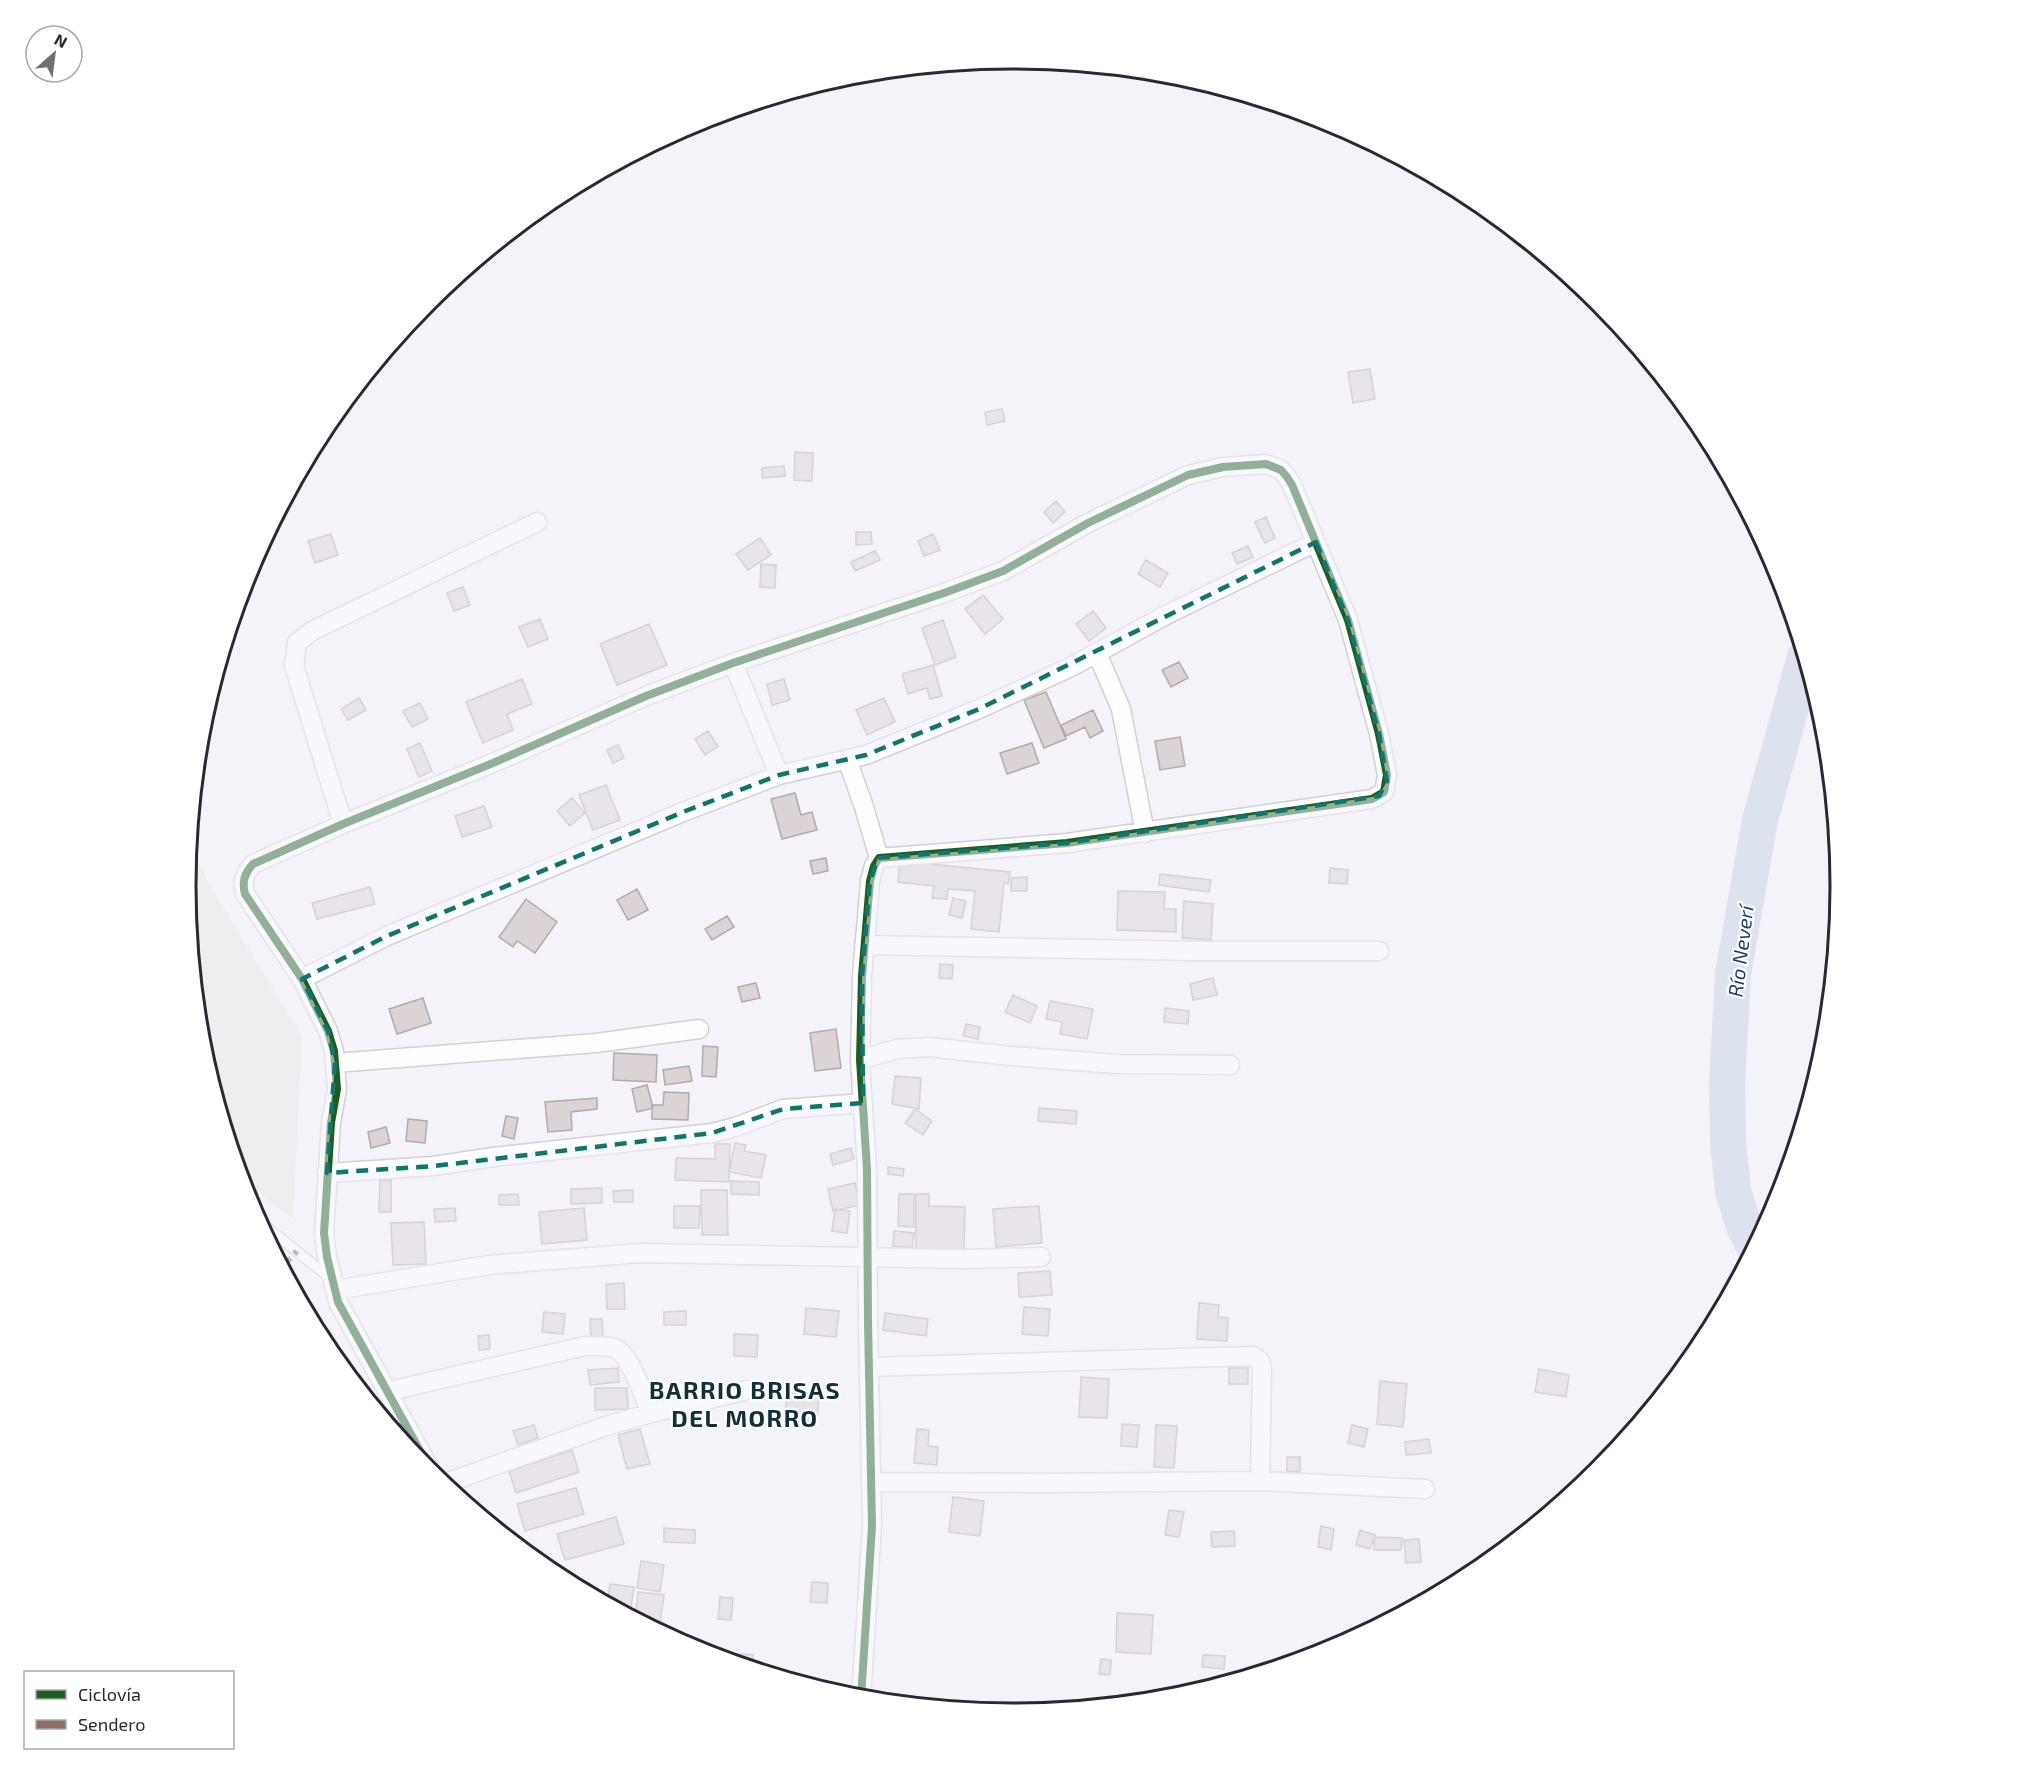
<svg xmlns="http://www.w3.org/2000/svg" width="2027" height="1773" font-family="'Exo 2',sans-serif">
<rect width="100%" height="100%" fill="#f4f3f9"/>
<path fill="#e2ebe1" d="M190 842 209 884 302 1036 293 1219 241 1180 201 1048 186 886Z"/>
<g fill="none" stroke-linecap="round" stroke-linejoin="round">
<path stroke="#c0cfe3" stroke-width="36" d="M1755 1248 1745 1229 1733 1191 1728 1141 1727 1085 1733 974 1760 820 1805 657"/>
</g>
<path fill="#dbd3d4" stroke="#b1abad" stroke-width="1.5" d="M1370 369 1375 399 1353 403 1348 372Z
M1002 409 1005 421 987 425 985 412Z
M795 452 813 453 812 481 794 480Z
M784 466 785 476 762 478V468Z
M1056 501 1065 512 1053 523 1044 512Z
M1266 517 1275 538 1265 543 1255 522Z
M856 532H871L872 544 856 545Z
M331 534 338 555 315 563 308 541Z
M933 534 940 550 924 556 918 541Z
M760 538 771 555 748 570 736 554Z
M1248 546 1253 557 1237 564 1232 553Z
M875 551 880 560 855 571 851 562Z
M1146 560 1168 573 1160 587 1138 574Z
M761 564 776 565 775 588 760 587Z
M463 587 470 605 454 611 447 593Z
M983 595 1003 619 985 634 965 609Z
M1093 611 1106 628 1089 641 1076 624Z
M540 619 548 639 528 647 519 627Z
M943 620 956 657 935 665 922 628Z
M649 624 667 665 617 685 600 644Z
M1179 662 1188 678 1171 687 1162 670Z
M933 665 942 696 930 699 927 688 908 694 902 674Z
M522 679 532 704 507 714 513 730 483 743 466 702Z
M784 679 790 700 772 705 767 684Z
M1046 692 1066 739 1044 748 1024 700Z
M359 698 366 710 348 720 341 709Z
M884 698 895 722 867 735 856 710Z
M420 703 428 719 412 727 403 711Z
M1093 710 1103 731 1090 738 1085 727 1066 736 1061 725Z
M708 731 718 746 705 755 695 739Z
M1180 737 1185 766 1160 770 1155 741Z
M420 743 432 771 419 777 407 749Z
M1032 743 1039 763 1007 774 1000 753Z
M618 745 624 758 613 763 607 750Z
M606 785 620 820 593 830 579 795Z
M795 793 801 815 812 812 817 830 782 839 771 799Z
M572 798 585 813 570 826 557 811Z
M484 806 492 827 462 837 455 816Z
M826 858 828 871 813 874 810 861Z
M900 861 1010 872 1008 884 1004 883 999 932 971 929 975 891 948 889 947 899 932 898 934 886 898 882Z
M1330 868 1348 870 1347 884 1329 883Z
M1160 874 1211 880 1209 892 1159 885Z
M1027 877V891H1011V878Z
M370 887 375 904 317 919 312 903Z
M637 889 648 910 628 920 617 900Z
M1118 891 1165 892 1164 909H1176V932L1117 930Z
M953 898 966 901 962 918 949 915Z
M526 899 557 922 535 953 517 941 513 947 499 937Z
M1184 901 1213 904 1211 940 1182 938Z
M727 916 734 927 712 940 705 929Z
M940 964 953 965 952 979 939 978Z
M1213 978 1217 995 1193 1000 1190 984Z
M756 983 760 998 742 1002 738 987Z
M1013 995 1037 1006 1030 1023 1005 1012Z
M423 998 431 1023 397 1034 389 1009Z
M1050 1001 1093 1009 1087 1039 1060 1034 1062 1022 1046 1019Z
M1165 1008 1189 1011 1188 1024 1164 1022Z
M966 1024 980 1027 978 1039 963 1036Z
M836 1029 841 1068 815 1071 810 1033Z
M703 1046 718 1047 716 1077 702 1076Z
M614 1053 657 1055 656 1082 613 1080Z
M689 1066 692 1081 665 1085 663 1070Z
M895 1076 921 1078 919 1109 892 1104Z
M647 1085 653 1108 637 1112 632 1089Z
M664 1092 689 1093 688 1120 652 1119V1105H663Z
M597 1098V1109L571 1112 572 1130 548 1132 545 1102Z
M1039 1108 1077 1111 1076 1124 1038 1121Z
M915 1109 932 1121 923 1135 905 1123Z
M506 1116 518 1118 514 1139 502 1136Z
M408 1119 427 1121 425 1143 406 1141Z
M386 1127 390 1143 371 1148 368 1132Z
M735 1143 746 1145 744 1151 766 1155 761 1178 729 1172Z
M715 1144H730L729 1182 675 1180 676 1158 715 1159Z
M851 1148 854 1159 833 1165 830 1154Z
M888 1167 904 1169 903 1176 888 1174Z
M380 1180H391V1212H379Z
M731 1181 759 1182V1195L731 1194Z
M855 1183 860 1205 833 1211 828 1189Z
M602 1188V1203L571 1204V1189Z
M633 1190V1202H614L613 1191Z
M701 1190H727L728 1235H702Z
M518 1194 519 1205H499V1195Z
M899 1194H914V1227L898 1226Z
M916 1194H929V1206L965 1207 964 1251 916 1250Z
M674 1206H700L699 1228H674Z
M1039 1206 1042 1243 996 1247 993 1209Z
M455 1208 456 1221 435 1222 434 1209Z
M584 1208 587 1240 542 1244 539 1212Z
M835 1209 850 1211 847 1233 832 1231Z
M424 1222 426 1264 393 1265 391 1223Z
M894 1231 914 1233 912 1248 893 1246Z
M1050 1271 1052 1295 1019 1297 1018 1273Z
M624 1283 625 1309H607L606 1284Z
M1199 1303 1219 1305 1218 1317 1228 1318 1227 1341 1197 1339Z
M1024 1307 1050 1309 1048 1336 1022 1334Z
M806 1308 839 1311 836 1337 804 1334Z
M686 1311V1325H664V1312Z
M544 1312 565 1314 563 1334 542 1332Z
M885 1313 928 1319 926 1336 883 1330Z
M590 1319H602L603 1338H591Z
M734 1334 758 1335 757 1357 734 1356Z
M489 1335 490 1349 479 1350 478 1336Z
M618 1368 619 1382 590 1385 588 1370Z
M1229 1368H1248V1384H1229Z
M1539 1369 1569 1375 1566 1397 1535 1392Z
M1081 1377 1109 1379 1107 1418 1079 1417Z
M1380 1381 1407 1384 1403 1427 1377 1424Z
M595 1388H627L628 1409 595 1410Z
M787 1393 819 1395 817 1423 785 1420Z
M1122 1424 1139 1425 1137 1447 1121 1446Z
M534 1425 538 1438 518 1445 513 1431Z
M1156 1425 1177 1426 1174 1468 1154 1467Z
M1352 1425 1368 1429 1364 1447 1348 1443Z
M640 1429 650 1464 627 1469 618 1435Z
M917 1429 929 1430 928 1446 938 1447 937 1465 914 1463Z
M1429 1439 1431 1453 1406 1455 1405 1442Z
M572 1450 579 1472 516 1493 509 1471Z
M1287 1457H1300V1472L1287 1471Z
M576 1488 584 1514 525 1531 517 1504Z
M953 1497 984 1501 980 1536 949 1532Z
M1169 1510 1184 1512 1179 1537 1165 1535Z
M616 1517 624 1544 565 1560 557 1534Z
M1321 1526 1334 1529 1331 1550 1318 1547Z
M664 1528 695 1530V1543L664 1542Z
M1360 1530 1375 1535 1370 1549 1356 1545Z
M1234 1531 1235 1546 1212 1547 1211 1532Z
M1374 1537 1402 1538 1401 1550H1374Z
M1419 1539 1421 1562 1406 1563 1404 1540Z
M641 1561 664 1565 660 1592 637 1588Z
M812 1582 828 1583 827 1603 810 1602Z
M610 1584 634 1587 631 1608 607 1604Z
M638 1592 664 1595 659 1630 635 1618Z
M720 1597 733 1598 731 1620 718 1619Z
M1117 1613 1153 1615 1151 1654 1116 1652Z
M727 1653 753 1655 752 1668 726 1660Z
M1203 1655 1225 1656 1224 1669 1202 1667Z
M1101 1659 1111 1660 1110 1675 1099 1674Z"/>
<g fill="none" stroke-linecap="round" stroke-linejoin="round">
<defs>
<path id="lane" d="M258 1220 330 1278"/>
<path id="street" d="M1097 653 1121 709 1145 833
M733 663 779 775
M847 759 864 807 879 858
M343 824 294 666 297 643 312 631 537 522
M864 945 1197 951H1379
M302 979 387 936 683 812 779 775 866 755 979 709 1071 667 1168 614 1316 542
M860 1060 897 1049 928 1047 1011 1056 1117 1064 1230 1065
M335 1063 596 1043 699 1029
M327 1173 434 1166 493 1157 712 1133 735 1127 783 1109 863 1103
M335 1290 489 1265 640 1253 966 1259 1041 1257
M869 1367 1253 1356 1260 1361 1262 1369 1260 1481
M389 1391 585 1346C594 1346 605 1345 614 1348 630 1353 644 1397 651 1413
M435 1478 338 1302 327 1257 324 1233 331 1123 337 1089 334 1051 328 1031 302 979 245 894C242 882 244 874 253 864L343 824 493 763 646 696 733 663 944 593 1003 571 1088 523 1188 475 1223 467 1266 464 1281 470 1287 477 1292 485 1348 620 1379 734 1387 775 1384 792 1372 799 1067 843 879 858 874 866 870 881 862 976 860 1060 867 1169 868 1321 872 1526 861 1699
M871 1482 1043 1483 1260 1481 1425 1489
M443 1484 603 1427 651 1413 747 1390"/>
</defs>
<use href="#lane" stroke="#d1d0d8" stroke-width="12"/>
<use href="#street" stroke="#d1d0d8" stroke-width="21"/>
<use href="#lane" stroke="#fdfdfe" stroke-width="9"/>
<use href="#street" stroke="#fdfdfe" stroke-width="18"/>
<path stroke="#8d6e63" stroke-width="6" stroke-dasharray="12 6" stroke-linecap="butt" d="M282 1267 297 1251"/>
<defs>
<path id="cycleway" d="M435 1478 338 1302 327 1257 324 1233 331 1123 337 1089 334 1051 328 1031 302 979 245 894C242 882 244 874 253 864L343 824 493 763 646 696 733 663 944 593 1003 571 1088 523 1188 475 1223 467 1266 464 1281 470 1287 477 1292 485 1348 620 1379 734 1387 775 1384 792 1372 799 1067 843 879 858 874 866 870 881 862 976 860 1060 867 1169 868 1321 872 1526 861 1699"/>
</defs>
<use href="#cycleway" stroke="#fff" stroke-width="11"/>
<use href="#cycleway" stroke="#1b5e20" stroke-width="8"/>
</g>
<path d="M0 0H2027V1773H0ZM1316 542 1348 620 1379 734 1387 781 1379 796 1067 843 878 858 870 881 862 976 863 1103 783 1109 712 1133 434 1166 327 1173 335 1063 328 1031 302 979 387 936 683 812 779 775 866 755 979 709Z" fill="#f4f3f9" fill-opacity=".55" fill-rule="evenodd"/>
<path fill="none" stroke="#0f766e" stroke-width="4.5" stroke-dasharray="12 8" stroke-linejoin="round" d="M1316 542 1348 620 1379 734 1387 781 1379 796 1067 843 878 858 870 881 862 976 863 1103 783 1109 712 1133 434 1166 327 1173 335 1063 328 1031 302 979 387 936 683 812 779 775 866 755 979 709Z"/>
<g text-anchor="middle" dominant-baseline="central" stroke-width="4.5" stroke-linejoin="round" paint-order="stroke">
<g font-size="20" font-style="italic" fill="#224167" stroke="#fff">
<text transform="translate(1740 951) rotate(-83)">Río Neverí</text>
</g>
<g font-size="24" font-weight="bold" letter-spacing="1.5" fill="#11303a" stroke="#fff">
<text x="745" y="1389">BARRIO BRISAS<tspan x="745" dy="28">DEL MORRO</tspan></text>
</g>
</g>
<path d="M0 0H2027V1773H0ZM196 886a817 817 0 1 1 1634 0a817 817 0 1 1-1634 0Z" fill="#fff" fill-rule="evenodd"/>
<path fill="none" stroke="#2a2833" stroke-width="3" d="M196 886a817 817 0 1 1 1634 0a817 817 0 1 1-1634 0Z"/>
<rect x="24" y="1671" width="210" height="78" fill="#ffffff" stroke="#aaa9ad" stroke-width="1.5"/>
<rect x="36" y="1690" width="30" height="9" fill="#1b5e20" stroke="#aaa9ad" stroke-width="1.5"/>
<text x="78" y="1701" font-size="18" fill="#2a2833">Ciclovía</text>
<rect x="36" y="1720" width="30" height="9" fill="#8d6e63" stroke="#aaa9ad" stroke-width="1.5"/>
<text x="78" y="1731" font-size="18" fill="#2a2833">Sendero</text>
<g transform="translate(54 54) rotate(28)"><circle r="28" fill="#ffffff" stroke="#aaa9ad" stroke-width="1.5"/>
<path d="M0-4.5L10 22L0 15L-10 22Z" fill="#716f78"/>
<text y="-9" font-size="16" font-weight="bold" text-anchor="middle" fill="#2a2833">N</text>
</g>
</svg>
